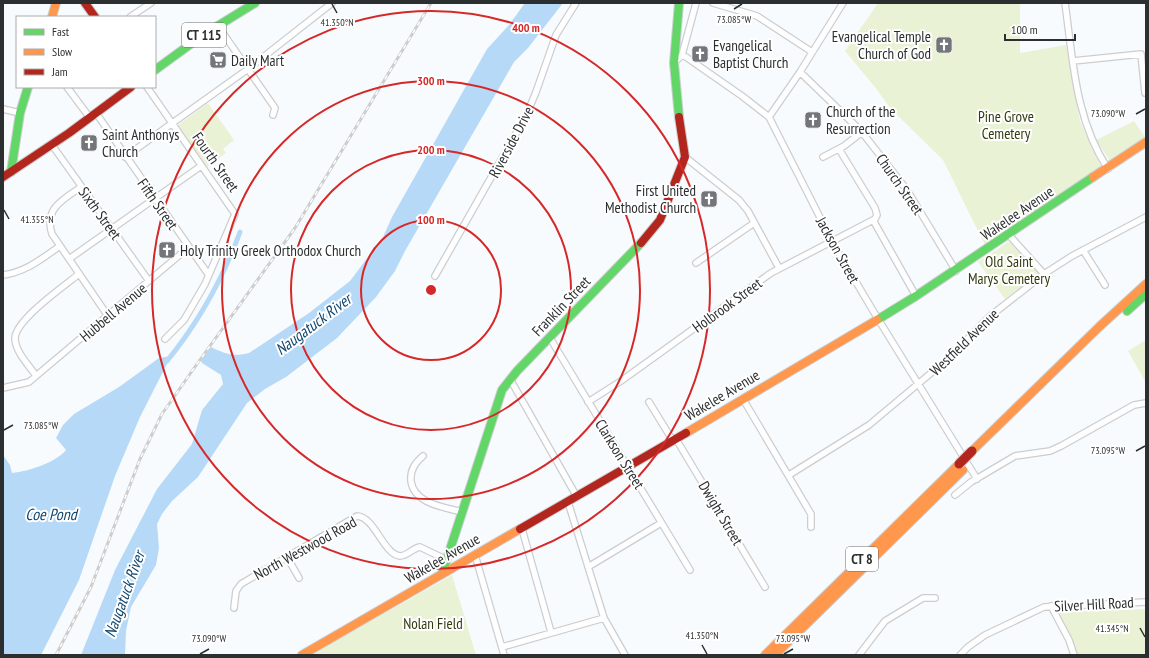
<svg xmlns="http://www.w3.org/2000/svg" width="1149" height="658" font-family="'PT Sans Narrow',sans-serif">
<rect width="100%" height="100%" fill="#f8fbfd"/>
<path fill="#eaf2d6" d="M878 3H1020V53L1066 45 1080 121 1101 167 985 245 943 160 891 109 874 86 845 51Z
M208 103 234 140 223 149 226 153 207 167 178 125Z
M1134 121 1145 137 1110 161 1096 140Z
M1008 242 1014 243 1039 273 1005 299 978 262Z
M1146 340V383L1128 351Z
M452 575 476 655H313L325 647Z
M1146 609V655H1078L1058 612Z"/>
<path fill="#b6d9f8" d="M525 3H563L528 48 514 62 405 251 395 271 376 297 337 338 286 377 265 389 247 403 198 477 172 501 162 514 157 524 159 548 156 565 131 607 126 631 125 655H81L115 570 157 489 192 444 202 410 223 384 221 375 202 363 201 360 211 347C225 354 234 357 249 353L309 313 350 281 383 237 392 217 487 49 509 25Z
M171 356 140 417 115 476 79 580 41 655H3V455L10 465 12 473C29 471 55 463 66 450L56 438 63 425 74 414 119 387 159 358Z"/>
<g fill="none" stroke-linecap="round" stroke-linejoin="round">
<path stroke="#b6d9f8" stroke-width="5" d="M167 361C198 323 223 278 240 232"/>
<defs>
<path id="street" d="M713 3 757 16 812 52
M1065 3C1073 60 1075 119 1108 169
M130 17 151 3
M218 26 275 108 273 115
M682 55 696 3
M1073 61 1141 54 1145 93
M674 63 682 55 686 57 742 96 769 117 834 245 875 314 977 479
M800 72 861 131 907 190 956 271
M67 87 90 118
M147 87 235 214 205 284 184 320 165 339
M3 109 20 113
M96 113 208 274
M769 117 800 72 843 3
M52 145 149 281
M125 157 248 69 332 3
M685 157 739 200 748 211 779 268
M823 157 844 146 862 132
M81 187C62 200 44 209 52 234L108 316
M873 220 916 296
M1009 235 1044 274
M1083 250 1105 285
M69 259 201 166
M696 263 754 223
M3 275C26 272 41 259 60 246
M435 276 526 116 536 92 556 35 576 3
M550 338 690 570
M36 376C29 365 16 353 15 339 14 321 64 286 79 274
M510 379 577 497
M3 388 29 382 36 376 189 247
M743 399 811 514V527
M588 402 621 381 771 273 875 219 877 215 875 208 839 149
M649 402 673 441
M676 439 765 587
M423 456C415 463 410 470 411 481 414 504 444 507 462 512
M789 475 869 425 949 358 989 317 1044 274 1072 256 1146 217
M955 495 971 482 1015 456 1050 451 1061 446 1134 405 1146 403
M568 502 604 618 625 655
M522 529 551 632
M475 555 504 655
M287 557 299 578
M588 567 661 523
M1051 606 1069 640 1074 655
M234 608 236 591 241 584 357 516C375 517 383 554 400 556 407 556 413 548 420 547L445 559
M502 647 604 618
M859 655 885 621 923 598H935
M960 655 968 647 985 635 1044 607 1146 602"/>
<path id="fast" d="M155 70 203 35 255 3
M679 117 674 63 679 3
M11 172 20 113 28 87
M1127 311 1146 294
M877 320 916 296 1093 177
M442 574 502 390 517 371 641 243"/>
<path id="slow" d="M52 17 56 3
M1093 177 1146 142
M686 433 877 320
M972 451 1099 327 1146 284
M776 654 963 470
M302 655 520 529
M765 655 959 464"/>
<path id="jam" d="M85 3 95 17
M3 177 69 133 131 87
M641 243 660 220 685 157 679 117
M520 529 686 433"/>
</defs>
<use href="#street" stroke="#cbced0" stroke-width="8"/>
<use href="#fast" stroke="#cbced0" stroke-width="10"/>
<use href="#slow" stroke="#cbced0" stroke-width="10"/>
<use href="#jam" stroke="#cbced0" stroke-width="10"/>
<use href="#street" stroke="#fefeff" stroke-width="5.5"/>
<use href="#fast" stroke="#63d668" stroke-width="8"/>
<use href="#slow" stroke="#ff974d" stroke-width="8"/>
<use href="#jam" stroke="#b3261e" stroke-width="8"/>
<defs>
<path id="rail" d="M56 655 91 587 140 459 162 414 197 364 295 228 431 3"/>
</defs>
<use href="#rail" stroke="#cdcdcd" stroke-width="3"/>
<use href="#rail" stroke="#fff" stroke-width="1.5" stroke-dasharray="4.5" stroke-linecap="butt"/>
<defs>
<path id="jam-bridge" d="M959 464 972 451"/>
</defs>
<use href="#jam-bridge" stroke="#cbced0" stroke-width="11" stroke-linecap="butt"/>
<use href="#jam-bridge" stroke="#b3261e" stroke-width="9"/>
</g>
<path fill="none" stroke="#2c2f30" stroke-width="1.5" d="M332 4 337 13M734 9 742 4M1136 114 1145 109M4 210 9 219M4 430 13 425M1136 451 1145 446M1140 628 1145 637M702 645 707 654M200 654 209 649M784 654 793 649"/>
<g fill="none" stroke="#d62828" stroke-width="2">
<circle cx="431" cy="290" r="70"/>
<circle cx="431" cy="290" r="140"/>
<circle cx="431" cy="290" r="209"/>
<circle cx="431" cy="290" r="279"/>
</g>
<defs>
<symbol id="church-square" viewBox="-11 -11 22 22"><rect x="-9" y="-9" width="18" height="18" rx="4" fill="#737678" stroke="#fff"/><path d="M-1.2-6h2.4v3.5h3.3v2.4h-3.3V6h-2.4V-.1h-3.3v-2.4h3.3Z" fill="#fff"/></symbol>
<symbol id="supermarket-square" viewBox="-11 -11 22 22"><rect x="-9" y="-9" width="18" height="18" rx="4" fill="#737678" stroke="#fff"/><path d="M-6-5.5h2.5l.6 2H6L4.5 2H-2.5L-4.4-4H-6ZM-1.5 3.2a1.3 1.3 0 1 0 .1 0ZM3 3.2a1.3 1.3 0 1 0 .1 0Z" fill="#fff"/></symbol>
</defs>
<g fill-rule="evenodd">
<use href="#church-square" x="934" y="35" width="20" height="20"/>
<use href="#church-square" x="690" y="44" width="20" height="20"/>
<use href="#supermarket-square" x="208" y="50" width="20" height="20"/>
<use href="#church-square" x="803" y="110" width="20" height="20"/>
<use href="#church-square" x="79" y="133" width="20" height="20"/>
<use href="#church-square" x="699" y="189" width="20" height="20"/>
<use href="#church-square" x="157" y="240" width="20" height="20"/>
</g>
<g text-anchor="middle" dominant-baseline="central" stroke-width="4" stroke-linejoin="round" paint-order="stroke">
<g fill="#fff" stroke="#6b6d6e" stroke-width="1">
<rect x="182" y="23" width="44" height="24" rx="3"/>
<rect x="846" y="547" width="32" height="24" rx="3"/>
</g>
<g font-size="14" font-weight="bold" fill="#2c2f30">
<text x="204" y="35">CT 115</text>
<text x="862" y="559">CT 8</text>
</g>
<g font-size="15" fill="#2c2f30" stroke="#fff" text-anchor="start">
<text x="931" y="36" text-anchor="end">Evangelical Temple<tspan x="931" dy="17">Church of God</tspan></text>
<text x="713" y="45">Evangelical<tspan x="713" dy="17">Baptist Church</tspan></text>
<text x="231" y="60">Daily Mart</text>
<text x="826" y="111">Church of the<tspan x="826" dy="17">Resurrection</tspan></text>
<text x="102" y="134">Saint Anthonys<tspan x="102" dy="17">Church</tspan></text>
<text x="696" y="190" text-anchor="end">First United<tspan x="696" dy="17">Methodist Church</tspan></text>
<text x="180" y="250">Holy Trinity Greek Orthodox Church</text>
</g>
<g font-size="15" fill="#343b0f" stroke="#fff">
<text x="1006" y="116">Pine Grove<tspan x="1006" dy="17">Cemetery</tspan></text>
<text x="1009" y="261">Old Saint<tspan x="1009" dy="17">Marys Cemetery</tspan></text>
<text x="433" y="623">Nolan Field</text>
</g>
<g font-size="15" fill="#2c2f30" stroke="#fff">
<text transform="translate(511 142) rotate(-62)">Riverside Drive</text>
<text transform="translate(216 162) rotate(55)">Fourth Street</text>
<text transform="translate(900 184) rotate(55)">Church Street</text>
<text transform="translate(158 204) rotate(55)">Fifth Street</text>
<text transform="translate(100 213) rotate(54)">Sixth Street</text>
<text transform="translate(1017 213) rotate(-34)">Wakelee Avenue</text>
<text transform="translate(838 250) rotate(61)">Jackson Street</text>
<text transform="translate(727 305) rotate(-36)">Holbrook Street</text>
<text transform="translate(561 306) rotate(-46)">Franklin Street</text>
<text transform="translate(113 312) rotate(-40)">Hubbell Avenue</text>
<text transform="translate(964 342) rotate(-44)">Westfield Avenue</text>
<text transform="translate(722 395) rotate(-31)">Wakelee Avenue</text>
<text transform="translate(620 454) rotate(58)">Clarkson Street</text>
<text transform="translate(721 513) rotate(59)">Dwight Street</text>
<text transform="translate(305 548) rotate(-29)">North Westwood Road</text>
<text transform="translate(442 558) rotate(-30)">Wakelee Avenue</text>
<text transform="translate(1094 604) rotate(-3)">Silver Hill Road</text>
</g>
<g font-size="16" font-style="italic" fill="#10466e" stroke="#fff">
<text transform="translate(313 324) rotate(-37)">Naugatuck River</text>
<text x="51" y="514">Coe Pond</text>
<text transform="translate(124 594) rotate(-70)">Naugatuck River</text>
</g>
</g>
<g font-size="10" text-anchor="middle" fill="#2c2f30" stroke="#fff" stroke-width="4" stroke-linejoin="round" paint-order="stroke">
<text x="734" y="23">73.085°W</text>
<text x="337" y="26">41.350°N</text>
<text x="1108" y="117">73.090°W</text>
<text x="37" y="223">41.355°N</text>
<text x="41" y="429">73.085°W</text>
<text x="1108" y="454">73.095°W</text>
<text x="1112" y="632">41.345°N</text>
<text x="702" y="639">41.350°N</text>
<text x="209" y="642">73.090°W</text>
<text x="793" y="642">73.095°W</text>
</g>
<circle cx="431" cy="290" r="6" fill="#d62828" stroke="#fff" stroke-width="2"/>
<g font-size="12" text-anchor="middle" font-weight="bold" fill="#d62828" stroke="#fff" stroke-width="4" stroke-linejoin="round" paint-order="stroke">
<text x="526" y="32">400 m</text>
<text x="431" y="85">300 m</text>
<text x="431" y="154">200 m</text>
<text x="431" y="224">100 m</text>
</g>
<rect width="1149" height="658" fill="none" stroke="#2c2f30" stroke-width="8"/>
<rect x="16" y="16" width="140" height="72" fill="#ffffff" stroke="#abacac"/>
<rect x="24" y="29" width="20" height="6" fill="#63d668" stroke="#abacac"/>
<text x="52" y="36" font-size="12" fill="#2c2f30">Fast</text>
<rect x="24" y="49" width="20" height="6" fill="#ff974d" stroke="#abacac"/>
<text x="52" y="56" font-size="12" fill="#2c2f30">Slow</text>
<rect x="24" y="69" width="20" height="6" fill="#b3261e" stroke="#abacac"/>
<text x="52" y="76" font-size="12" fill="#2c2f30">Jam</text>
<path d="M1005 34v6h70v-6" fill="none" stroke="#2c2f30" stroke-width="2"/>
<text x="1011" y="34" font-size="12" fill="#2c2f30" stroke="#ffffff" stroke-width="3" paint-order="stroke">100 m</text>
</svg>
